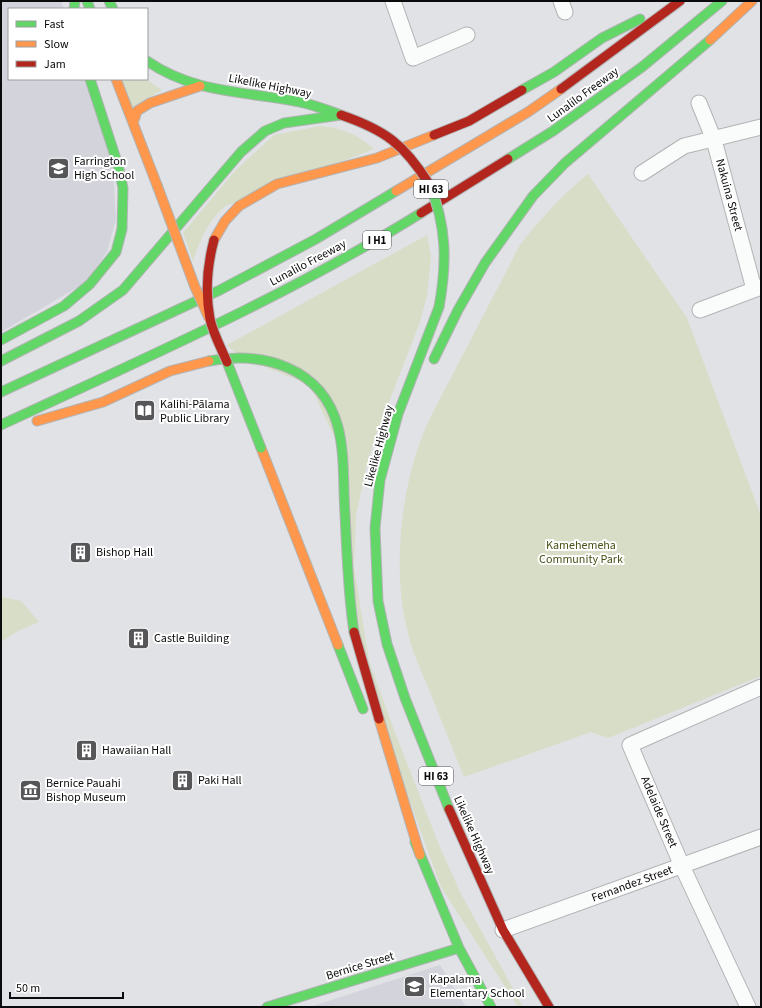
<svg xmlns="http://www.w3.org/2000/svg" width="762" height="1008" font-family="'Source Sans 3',sans-serif">
<rect width="100%" height="100%" fill="#e1e2e5"/>
<path fill="#d2d3db" d="M1 1H61L64 9H9V79H87L112 157 116 219 107 252 85 283 1 332Z
M440 965 466 1007H310Z"/>
<path fill="#d7ddc6" d="M114 79H146L162 90 126 111Z
M320 126C344 129 355 133 374 149L225 206C208 221 200 240 193 261L183 233 235 171 274 135Z
M588 174 687 318 761 516V676L608 738 591 732 464 777C452 747 440 717 428 687 421 670 412 652 408 633 391 568 401 481 429 420L520 245C540 219 562 195 588 174Z
M427 235 431 256 427 296 420 322 375 438 366 468 356 516 354 567 369 661 394 730 439 845 461 894 523 1007H518L441 887 354 647 340 449 310 385 239 356 227 345Z
M1 597 21 601 39 622 18 631 1 642Z"/>
<g fill="none" stroke-linecap="round" stroke-linejoin="round">
<defs>
<path id="street" d="M393 1 413 58 467 35
M561 1 565 12
M699 103 714 140 754 289
M642 173 684 146 761 127
M700 310 761 287
M503 930 761 837
M748 1007 682 866 630 745 761 687"/>
<path id="fast" d="M87 1 90 9
M109 1 113 9
M74 9 75 1
M147 61C195 94 245 91 300 102 314 105 327 110 341 115
M522 90 554 72 602 38 640 19
M508 159 553 131 642 67 722 1
M439 307 398 414 380 480 375 528 378 601 387 644 405 698 449 809
M1 340 64 306 90 284 116 252 122 229 123 188 118 165 90 79
M434 359 458 310 485 263 533 196 565 163 710 40
M1 361 79 321 123 290 241 152 265 131 284 123 341 115
M209 361C263 351 322 367 338 427 345 454 343 486 345 514 347 554 348 593 354 632
M1 392 220 290 316 239 396 191
M1 425C143 359 288 296 421 213
M338 645 363 709
M415 842 459 948 491 1007
M267 1007 459 948"/>
<path id="slow" d="M710 40 752 1
M116 79 157 185
M133 123 137 111 150 103 200 86
M396 191 528 112 561 89
M214 240 225 221 239 206 277 184 377 158 434 135
M37 421 103 402 170 371 209 361
M261 448 338 645
M379 719 420 855"/>
<path id="jam" d="M561 89 680 1
M434 135 469 121 522 90
M421 213 508 159
M354 632 379 719
M449 809 503 930 549 1007"/>
</defs>
<use href="#street" stroke="#b2b3b5" stroke-width="17"/>
<use href="#fast" stroke="#b2b3b5" stroke-width="11"/>
<use href="#slow" stroke="#b2b3b5" stroke-width="11"/>
<use href="#jam" stroke="#b2b3b5" stroke-width="11"/>
<use href="#street" stroke="#fafbfb" stroke-width="15"/>
<use href="#fast" stroke="#63d668" stroke-width="9"/>
<use href="#slow" stroke="#ff974d" stroke-width="9"/>
<use href="#jam" stroke="#b3261e" stroke-width="9"/>
<defs>
<path id="fast-bridge" d="M429 184C447 224 447 264 439 307
M227 362 261 448"/>
<path id="slow-bridge" d="M157 185 195 287 209 318"/>
<path id="jam-bridge" d="M341 115C385 130 404 144 429 184
M214 240C207 266 205 292 210 319 213 333 221 348 227 362"/>
</defs>
<use href="#fast-bridge" stroke="#b2b3b5" stroke-width="11" stroke-linecap="butt"/>
<use href="#slow-bridge" stroke="#b2b3b5" stroke-width="11" stroke-linecap="butt"/>
<use href="#jam-bridge" stroke="#b2b3b5" stroke-width="11" stroke-linecap="butt"/>
<use href="#fast-bridge" stroke="#63d668" stroke-width="9"/>
<use href="#slow-bridge" stroke="#ff974d" stroke-width="9"/>
<use href="#jam-bridge" stroke="#b3261e" stroke-width="9"/>
</g>
<defs>
<symbol id="school-square" viewBox="-11 -11 22 22"><rect x="-9" y="-9" width="18" height="18" rx="4" fill="#565659" stroke="#fff"/><path d="M0-5L7-2L0 1L-7-2ZM-4 1L0 2.5L4 1V4Q0 6-4 4Z" fill="#fff"/></symbol>
<symbol id="library-square" viewBox="-11 -11 22 22"><rect x="-9" y="-9" width="18" height="18" rx="4" fill="#565659" stroke="#fff"/><path d="M-6-4Q-3-5.5-.7-3.5V5Q-3 3-6 4ZM6-4Q3-5.5 .7-3.5V5Q3 3 6 4Z" fill="#fff"/></symbol>
<symbol id="building-square" viewBox="-11 -11 22 22"><rect x="-9" y="-9" width="18" height="18" rx="4" fill="#565659" stroke="#fff"/><path d="M-4-6H4V6H1V3H-1V6H-4ZM-2.5-4.3h1.7v1.8h-1.7ZM.8-4.3h1.7v1.8H.8ZM-2.5-1h1.7V.8h-1.7ZM.8-1h1.7V.8H.8Z" fill="#fff"/></symbol>
<symbol id="museum-square" viewBox="-11 -11 22 22"><rect x="-9" y="-9" width="18" height="18" rx="4" fill="#565659" stroke="#fff"/><path d="M0-6L6-3V-2H-6V-3ZM-5-1h2V3h-2ZM-1-1h2V3h-2ZM3-1h2V3H3ZM-6 4H6V6H-6Z" fill="#fff"/></symbol>
</defs>
<g fill-rule="evenodd">
<use href="#school-square" x="46" y="156" width="25" height="25"/>
<use href="#library-square" x="132" y="398" width="25" height="25"/>
<use href="#building-square" x="68" y="540" width="25" height="25"/>
<use href="#building-square" x="126" y="626" width="25" height="25"/>
<use href="#building-square" x="74" y="738" width="25" height="25"/>
<use href="#building-square" x="170" y="768" width="25" height="25"/>
<use href="#museum-square" x="18" y="778" width="25" height="25"/>
<use href="#school-square" x="402" y="974" width="25" height="25"/>
</g>
<g text-anchor="middle" dominant-baseline="central" stroke-width="4" stroke-linejoin="round" paint-order="stroke">
<g fill="#fff" stroke="#545456" stroke-width="1">
<rect x="414" y="180" width="34" height="18" rx="3"/>
<rect x="363" y="231" width="28" height="18" rx="3"/>
<rect x="419" y="767" width="34" height="18" rx="3"/>
</g>
<g font-size="11" font-weight="bold" fill="#0b0b0d">
<text x="431" y="189">HI 63</text>
<text x="377" y="240">I H1</text>
<text x="436" y="776">HI 63</text>
</g>
<g font-size="12" fill="#0b0b0d" stroke="#fff">
<text transform="translate(270 86) rotate(11)">Likelike Highway</text>
<text transform="translate(583 95) rotate(-36)">Lunalilo Freeway</text>
<text transform="translate(729 195) rotate(75)">Nakuina Street</text>
<text transform="translate(308 263) rotate(-28)">Lunalilo Freeway</text>
<text transform="translate(379 446) rotate(-75)">Likelike Highway</text>
<text transform="translate(659 812) rotate(67)">Adelaide Street</text>
<text transform="translate(474 835) rotate(66)">Likelike Highway</text>
<text transform="translate(632 884) rotate(-20)">Fernandez Street</text>
<text transform="translate(360 966) rotate(-17)">Bernice Street</text>
</g>
<g font-size="12" fill="#0b0b0d" stroke="#fff" text-anchor="start">
<text x="74" y="161">Farrington<tspan x="74" dy="14">High School</tspan></text>
<text x="160" y="404">Kalihi-Pālama<tspan x="160" dy="14">Public Library</tspan></text>
<text x="96" y="552">Bishop Hall</text>
<text x="154" y="638">Castle Building</text>
<text x="102" y="750">Hawaiian Hall</text>
<text x="198" y="780">Paki Hall</text>
<text x="46" y="783">Bernice Pauahi<tspan x="46" dy="14">Bishop Museum</tspan></text>
<text x="430" y="979">Kapalama<tspan x="430" dy="14">Elementary School</tspan></text>
</g>
<g font-size="12" fill="#485217" stroke="#fff">
<text x="581" y="545">Kamehemeha<tspan x="581" dy="14">Community Park</tspan></text>
</g>
</g>
<rect width="762" height="1008" fill="none" stroke="#0b0b0d" stroke-width="4"/>
<rect x="8" y="8" width="140" height="72" fill="#ffffff" stroke="#9d9d9e"/>
<rect x="16" y="21" width="20" height="6" fill="#63d668" stroke="#9d9d9e"/>
<text x="44" y="28" font-size="12" fill="#0b0b0d">Fast</text>
<rect x="16" y="41" width="20" height="6" fill="#ff974d" stroke="#9d9d9e"/>
<text x="44" y="48" font-size="12" fill="#0b0b0d">Slow</text>
<rect x="16" y="61" width="20" height="6" fill="#b3261e" stroke="#9d9d9e"/>
<text x="44" y="68" font-size="12" fill="#0b0b0d">Jam</text>
<path d="M10 992v6h113v-6" fill="none" stroke="#0b0b0d" stroke-width="2"/>
<text x="16" y="992" font-size="12" fill="#0b0b0d" stroke="#ffffff" stroke-width="3" paint-order="stroke">50 m</text>
</svg>
